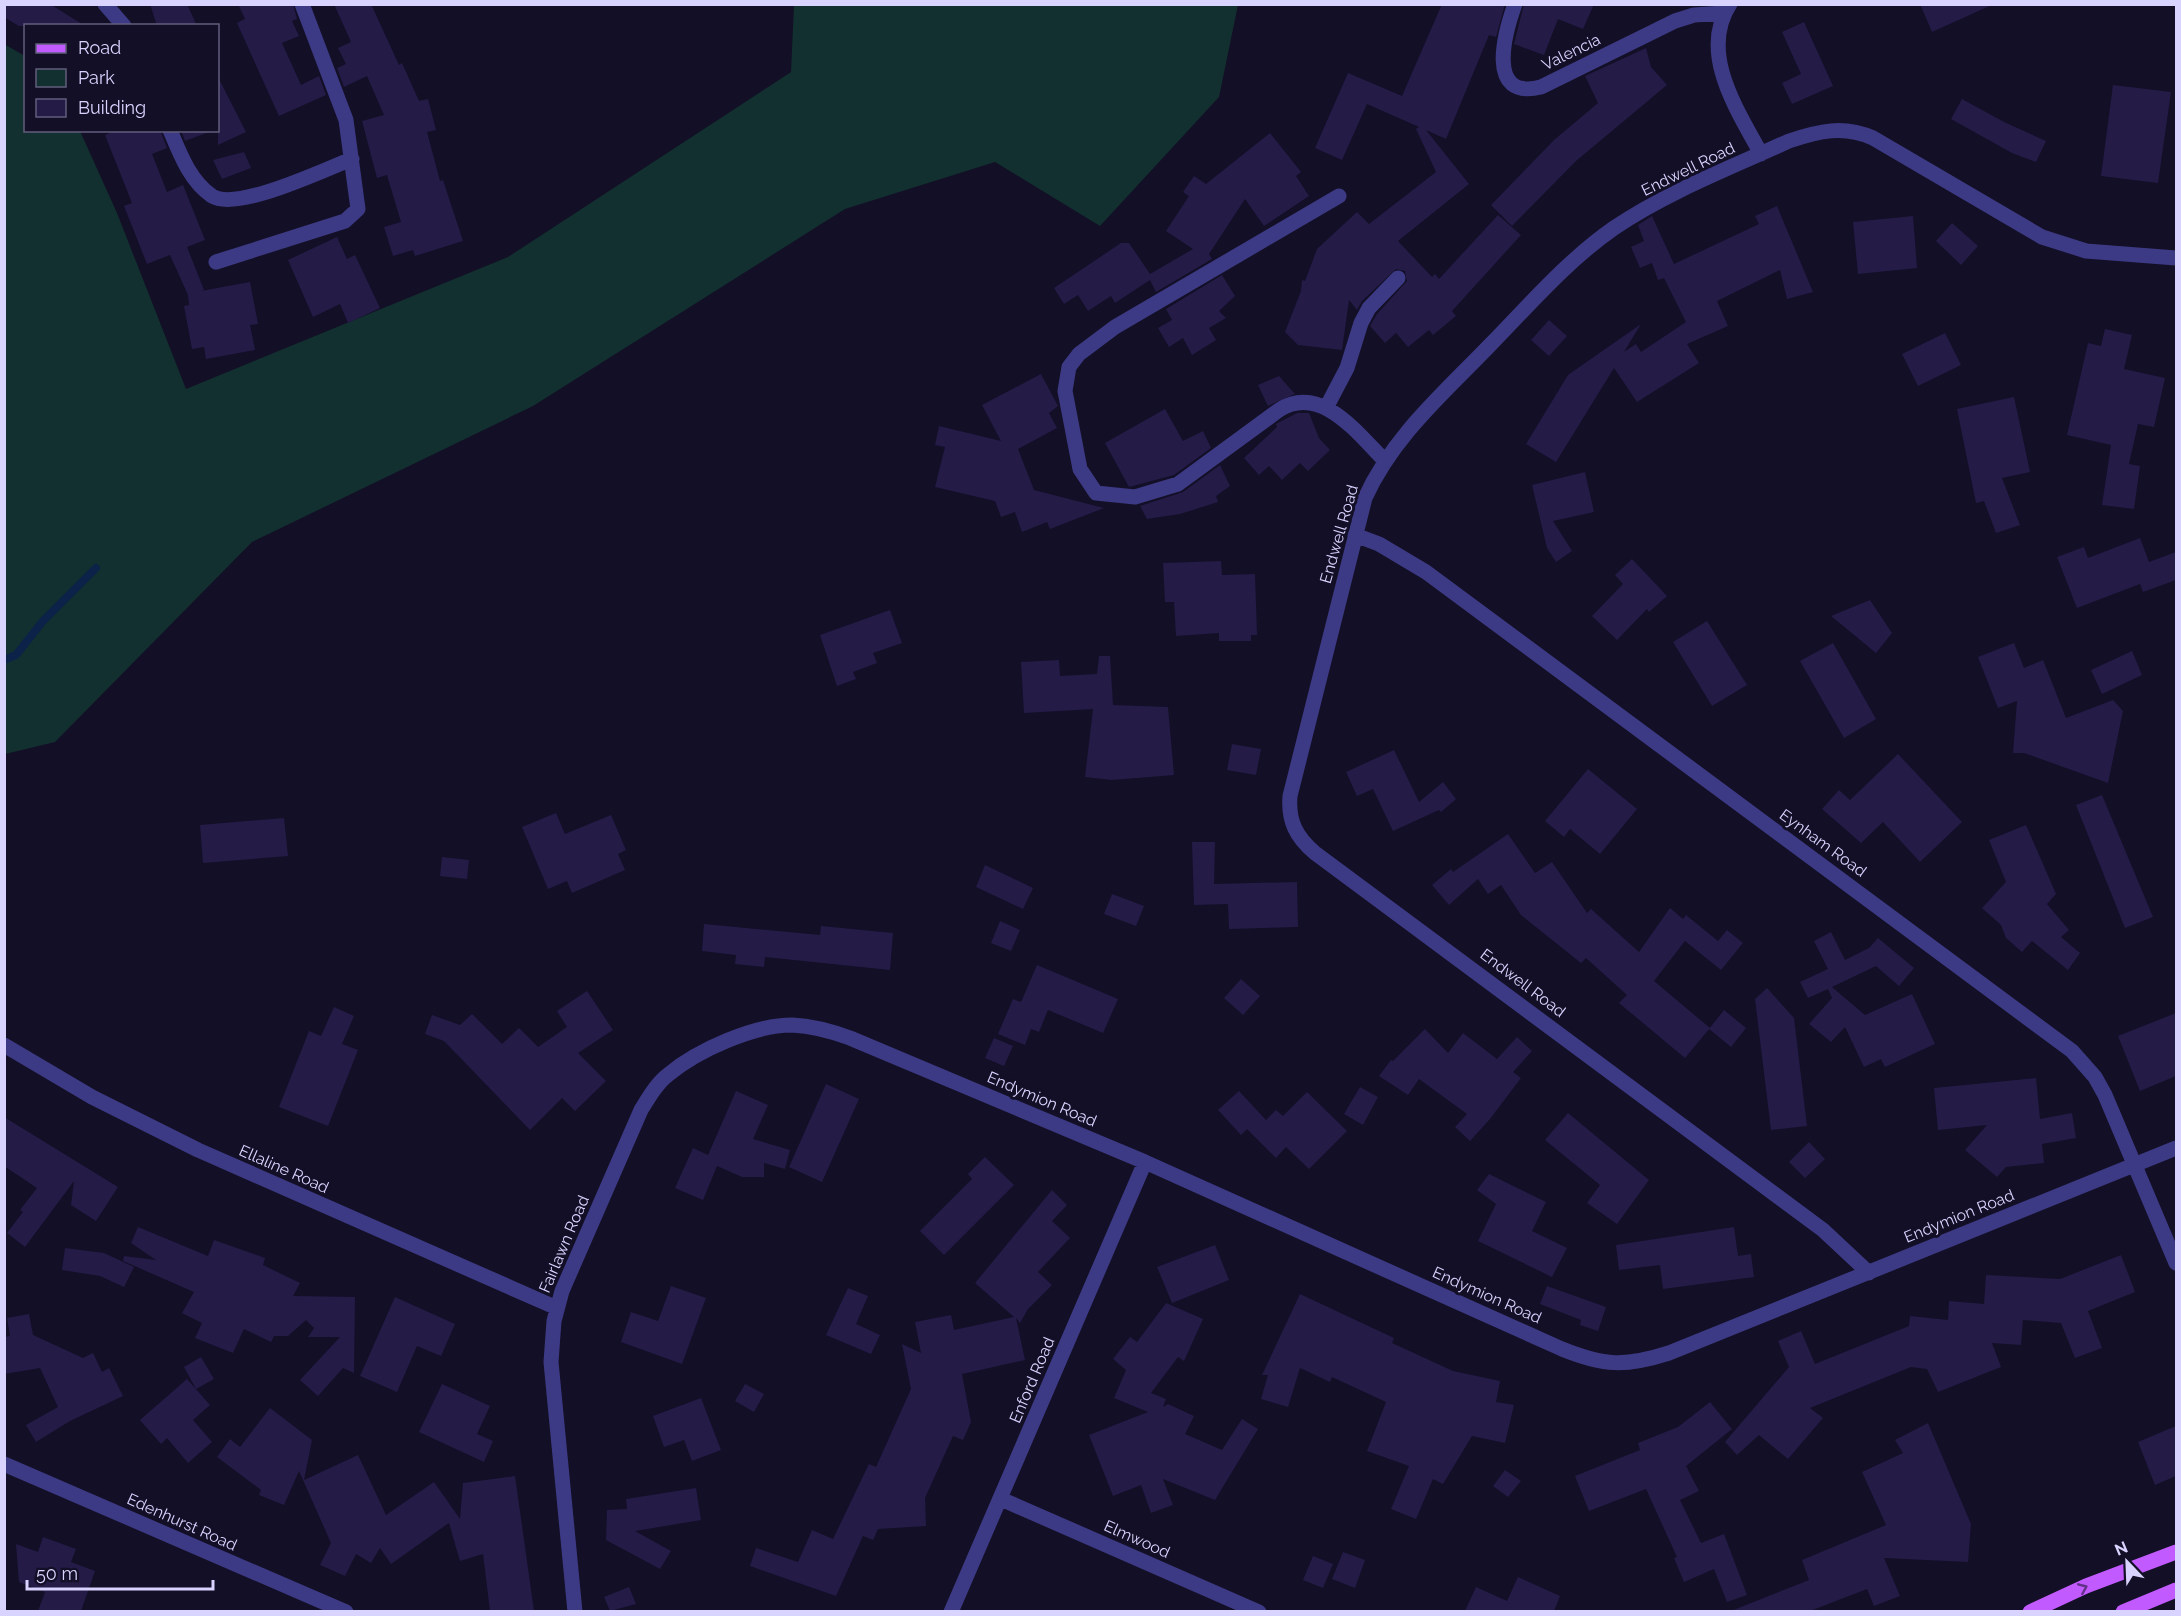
<svg xmlns="http://www.w3.org/2000/svg" width="2181" height="1616" font-family="Raleway,sans-serif">
<rect width="100%" height="100%" fill="#130f26"/>
<path fill="#12302f" d="M794 5H1238L1219 97 1100 226 995 162 845 209 533 406 252 542 55 742 5 754 4 44 25 56 26 130 80 131 117 213 186 389 508 257 791 72Z"/>
<g fill="none" stroke-linecap="round" stroke-linejoin="round">
<path stroke="#0c2248" stroke-width="8" d="M4 660 16 655 43 621 96 568"/>
</g>
<path fill="#241b47" d="M4 4H50L85 26H19L4 17Z
M150 4H187L197 26H157Z
M238 4H293L297 19 292 21 299 36 282 43 301 85 319 76 326 95 279 116 237 23 245 19Z
M334 4H371L399 65 402 63 419 101 428 99 436 130 427 132 440 181 443 180 463 241 415 256 413 250 393 256 384 227 401 222 387 175 377 178 362 121 384 115 367 76 344 87 337 68 346 64 338 48 351 42Z
M1442 4H1505L1496 37 1489 35 1446 139 1426 130 1469 184 1398 241 1432 277 1435 274 1439 279 1498 215 1521 235 1452 311 1456 316 1433 335 1429 330 1408 347 1396 333 1385 343 1370 326 1377 314 1407 281 1405 271 1396 269 1362 301 1357 310 1349 300 1342 350 1298 345 1285 332 1301 291 1302 280 1305 281 1317 249 1357 212 1369 224 1436 172 1416 129 1419 127 1367 104 1342 160 1315 148 1348 73 1402 96Z
M1524 4H1594L1583 29 1558 19 1544 55 1514 44Z
M1920 4H1994L1932 32Z
M1804 22 1833 86 1792 104 1782 83 1801 74 1782 32Z
M1646 48 1651 67 1667 85 1576 161 1512 226 1491 205 1554 140 1598 103 1585 76Z
M218 77 246 132 218 145Z
M2113 85 2171 92 2158 183 2101 176Z
M1962 99 2004 122 2046 141 2036 162 2012 153 1951 119Z
M117 130H160L167 148 152 154 167 192 183 185 205 240 187 247 204 290 201 291 250 282 258 324 250 325 255 350 206 359 204 347 192 349 184 306 189 305 188 295 170 255 147 264 124 206 132 203 105 135Z
M181 130H209V132L185 141Z
M1270 133 1301 172 1296 176 1309 196 1264 226 1245 199 1209 254 1212 259 1156 292 1150 280 1115 303 1111 296 1088 311 1078 295 1064 304 1054 288 1121 243H1129L1150 274 1193 249 1166 231 1189 196 1183 192 1194 176 1206 184Z
M244 152 251 168 222 179 213 160Z
M1777 206 1813 292 1787 299 1780 270 1717 301 1728 326 1687 344 1699 363 1637 402 1614 368 1556 462 1526 444 1568 375 1641 324 1624 352 1636 344 1641 352 1686 322 1664 278 1658 280 1652 263 1640 268 1631 247 1644 241 1638 225 1652 216 1674 264 1759 224 1755 216Z
M1913 216 1917 268 1858 274 1853 222Z
M1952 223 1978 246 1961 265 1936 241Z
M337 237 347 259 355 255 380 308 348 323 340 304 313 317 288 260Z
M1222 275 1235 296 1219 311 1226 318 1209 328 1216 340 1192 355 1183 338 1169 347 1158 328 1172 320 1166 309Z
M1549 320 1567 336 1549 356 1531 340Z
M2105 329 2132 335 2124 369 2165 378 2154 427 2138 424 2129 464 2140 466 2134 509 2102 505 2111 445 2067 435 2088 343 2101 346Z
M1945 333 1961 365 1918 386 1902 354Z
M1041 374 1058 406 1049 413 1057 428 1018 449 1034 490 1104 508 1050 529 1047 522 1022 532 1015 512 1001 517 995 501 935 487 945 447 935 445 939 426 1001 441 982 405Z
M1279 376 1295 394 1268 406 1258 385Z
M2014 397 2030 472 2002 478 2020 525 1996 533 1984 501 1976 503 1957 409Z
M1165 409 1183 441 1203 431 1211 448 1174 475 1129 487 1105 443Z
M1297 413H1309L1319 438 1330 450 1308 471 1300 463 1282 480 1269 466 1259 475 1244 458 1277 427 1276 424Z
M1220 465 1230 486 1216 496 1218 502 1180 514 1147 519 1140 506 1183 492Z
M1585 472 1594 512 1553 521 1572 551 1556 562 1547 548 1532 485Z
M2140 538 2149 562 2176 552V580L2143 592 2140 584 2077 608 2057 557 2084 547 2088 558Z
M1632 559 1667 596 1649 612 1647 609 1617 640 1592 616 1623 584 1615 575Z
M1221 561 1222 575 1255 574 1257 635H1251V641H1219V633L1176 636 1174 602H1165L1163 563Z
M1870 600 1892 633 1876 653 1831 616Z
M890 610 902 643 873 653 877 663 853 672 856 679 837 686 820 635Z
M1707 621 1747 685 1712 706 1673 642Z
M1833 643 1876 719 1844 738 1800 661Z
M2014 643 2024 668 2043 660 2066 718 2113 700 2123 711 2108 783 2024 753H2013L2017 701 1998 708 1978 657Z
M2132 651 2142 675 2102 694 2091 670Z
M1099 656H1110L1113 705 1168 707 1174 775 1112 780 1085 777 1093 709 1024 713 1021 662 1059 660 1060 676 1097 674Z
M1232 744 1261 749 1256 775 1227 770Z
M1394 750 1419 802 1443 782 1456 799 1441 812 1439 810 1393 831 1373 789 1357 796 1346 772Z
M1898 754 1962 822 1920 862 1883 822 1861 843 1822 809 1839 790 1850 800Z
M1588 769 1637 809 1600 854 1570 829 1564 837 1545 821Z
M2102 795 2153 917 2125 928 2076 805Z
M556 813 565 834 611 815 626 850 618 854 625 870 572 893 567 881 548 889 522 827Z
M284 818 288 856 203 863 200 825Z
M2026 825 2056 894 2047 904 2069 930 2061 937 2080 953 2068 970 2032 941 2022 952 2006 938 2001 925 1982 908 2006 882 1989 840Z
M1508 834 1535 873 1552 862 1587 913 1591 909 1639 952 1670 908 1683 919 1686 915 1718 941 1727 930 1743 943 1721 970 1685 941 1654 981 1710 1028 1685 1058 1619 1003 1627 995 1586 958 1581 963 1521 915 1501 885 1488 894 1478 879 1449 905 1432 885 1451 869 1453 872Z
M1192 842H1215L1214 884 1297 882 1298 927 1229 929 1228 904 1194 905Z
M442 857 469 860 467 879 440 876Z
M985 865 1033 888 1023 909 976 887Z
M1112 894 1144 906 1136 926 1104 914Z
M1000 921 1020 930 1011 951 991 943Z
M704 924 820 935 821 926 893 933 890 970 765 957 764 967 735 964 736 955 702 951Z
M1831 932 1845 960 1869 948 1878 938 1914 968 1899 986 1876 966 1832 987 1865 1015 1912 994 1935 1044 1885 1067 1881 1059 1864 1067 1845 1027 1831 1042 1809 1024 1832 998 1828 989 1808 998 1800 982 1828 969 1814 941Z
M1037 965 1118 999 1103 1033 1048 1010 1039 1032 1031 1029 1025 1045 998 1034 1013 999 1021 1002Z
M1241 979 1260 996 1243 1015 1224 998Z
M1767 988 1794 1018 1807 1126 1771 1130 1755 999Z
M587 991 613 1030 578 1053 606 1081 575 1111 562 1098 530 1130 444 1041 425 1034 432 1015 460 1025 472 1014 502 1044 519 1028 538 1047 567 1027 557 1011Z
M334 1007 354 1016 342 1044 358 1050 328 1126 279 1107 309 1031 321 1036Z
M1724 1010 1746 1028 1731 1047 1709 1029Z
M2176 1013V1076L2140 1091 2118 1036Z
M1425 1029 1448 1053 1463 1033 1497 1059 1517 1037 1532 1051 1513 1072 1521 1078 1490 1119 1470 1141 1455 1127 1467 1114 1419 1079 1408 1095 1379 1076 1391 1060 1393 1061Z
M994 1038 1013 1046 1004 1066 985 1058Z
M2036 1078 2040 1119 2072 1113 2076 1138 2042 1144 2044 1163 2006 1167 1997 1177 1965 1150 1987 1125 1938 1130 1934 1088Z
M826 1084 859 1099 822 1182 789 1167Z
M1360 1087 1378 1097 1363 1125 1344 1114Z
M736 1091 768 1105 753 1139 790 1150 785 1169 764 1163V1177H742L717 1166 703 1200 675 1188 693 1148 708 1155Z
M1239 1091 1266 1120 1276 1110 1283 1116 1307 1092 1347 1131 1309 1169 1286 1147 1276 1158 1247 1129 1241 1135 1218 1110Z
M1568 1113 1649 1180 1617 1224 1587 1203 1600 1185 1545 1140Z
M4 1117 118 1187 96 1221 71 1205 74 1181 25 1247 7 1233 23 1212 20 1210 37 1188 4 1166Z
M1809 1142 1825 1159 1805 1178 1789 1162Z
M985 1157 1014 1185 944 1255 920 1231 972 1179 968 1174Z
M1489 1174 1546 1202 1532 1231 1567 1248 1552 1277 1478 1241 1496 1204 1477 1190Z
M1052 1190 1067 1205 1052 1221 1070 1238 1038 1272 1052 1285 1028 1309 1020 1323 1016 1318 1025 1360 962 1374 971 1422 963 1440 953 1436 925 1498 926 1526 878 1529 873 1540 863 1536 836 1596 750 1566 756 1548 798 1562 812 1530 833 1539 869 1464 876 1467 911 1389 902 1344 921 1353 915 1322 951 1315 954 1330 1014 1317 975 1283Z
M138 1227 208 1256 214 1240 265 1258 263 1265 300 1283 293 1296 355 1297 354 1373 343 1368 318 1396 300 1380 340 1337H308L314 1328 306 1320 288 1336H274L271 1342 244 1329 233 1353 195 1338 202 1323 182 1313 194 1292 123 1261 124 1256 156 1260 131 1243Z
M1734 1227 1738 1256 1751 1254 1754 1277 1663 1289 1660 1265 1619 1270 1616 1245Z
M1215 1245 1229 1280 1172 1303 1157 1267Z
M65 1248 104 1253 134 1267 124 1287 100 1276 62 1270Z
M2121 1255 2135 1292 2088 1311 2102 1348 2075 1358 2061 1323 2023 1320 2021 1345 1992 1343 2001 1367 1938 1392 1927 1369 1911 1367 1810 1408 1823 1418 1788 1459 1759 1435 1737 1455 1725 1442 1789 1367 1778 1341 1801 1331 1815 1364 1909 1326 1910 1316 1948 1320 1949 1301 1984 1304 1986 1275 2060 1279Z
M671 1286 706 1298 682 1364 621 1342 631 1312 658 1321Z
M1547 1286 1606 1307 1598 1331 1580 1325 1581 1320 1540 1304Z
M848 1288 868 1296 856 1324 880 1335 871 1354 826 1335Z
M1300 1294 1394 1338 1392 1343 1453 1371 1500 1381 1496 1402 1514 1405 1505 1443 1472 1436 1443 1484 1433 1479 1416 1519 1391 1509 1409 1466 1367 1451 1386 1402 1332 1377 1330 1382 1300 1368 1288 1407 1261 1399 1268 1375H1262Z
M395 1297 455 1324 441 1356 417 1346 397 1392 360 1376Z
M1166 1303 1203 1319 1184 1361 1178 1357 1151 1393 1166 1399 1163 1407 1168 1404 1194 1416 1185 1434 1222 1450 1242 1419 1258 1429 1215 1500 1163 1479 1173 1505 1151 1513 1141 1485 1113 1496 1089 1435 1148 1412 1114 1398 1126 1370 1113 1359 1130 1337 1137 1342Z
M29 1314 33 1335 83 1358 93 1353 102 1372 109 1368 123 1396 70 1421 36 1442 26 1425 58 1407 40 1368 4 1374V1337L10 1336 7 1318Z
M201 1357 214 1379 196 1389 184 1367Z
M187 1379 210 1405 193 1420 212 1442 188 1463 167 1438 161 1444 140 1420Z
M442 1384 490 1406 477 1434 493 1441 484 1462 419 1432Z
M745 1384 764 1394 754 1412 735 1401Z
M701 1398 721 1450 692 1461 684 1440 664 1447 653 1416Z
M1710 1402 1732 1429 1686 1466 1699 1491 1680 1500 1701 1543 1724 1534 1747 1595 1727 1602 1714 1569 1684 1582 1674 1558 1677 1557 1646 1489 1589 1511 1575 1476 1640 1450 1638 1443 1678 1427Z
M270 1408 312 1440 304 1480 358 1455 386 1515 434 1482 460 1519 463 1483 515 1476 534 1611H490L483 1554 460 1561 449 1523 391 1564 380 1548 371 1563 356 1554 345 1576 320 1565 331 1543 299 1471 284 1505 259 1495 261 1490 217 1457 230 1439 240 1447Z
M1928 1423 1971 1524 1968 1562 1884 1558 1900 1596 1874 1606 1867 1589 1810 1611H1731L1809 1580 1802 1560 1886 1525 1862 1472 1903 1453 1895 1440Z
M2176 1426V1476L2155 1485 2138 1442Z
M1505 1470 1521 1481 1508 1497 1493 1486Z
M696 1488 701 1520 635 1531 671 1551 660 1569 606 1540 607 1510 627 1509 626 1499Z
M43 1537 76 1549 71 1562 95 1571 81 1611H38L45 1592 19 1582 16 1544 38 1552Z
M1343 1552 1365 1560 1355 1588 1332 1579Z
M1313 1556 1333 1564 1323 1588 1303 1580Z
M1518 1577 1560 1596 1554 1611H1465L1476 1587 1507 1601Z
M629 1587 636 1604 610 1611 604 1597Z"/>
<g fill="none" stroke-linecap="round" stroke-linejoin="round">
<path stroke="#3d3a85" stroke-width="15" d="M105 4 124 26
M1515 4C1505 32 1485 101 1541 87L1675 21 1694 15 1724 13
M1730 4C1698 53 1738 111 1761 154
M170 130C180 154 190 181 212 196 237 212 325 169 352 159
M1339 196 1115 327 1079 354 1069 367 1065 391 1080 469 1096 493 1135 497 1178 484 1279 410C1321 383 1358 434 1385 461
M216 262 345 221 358 209 346 120 302 4
M1326 408 1347 368 1361 323 1369 308 1398 278
M1355 535 1379 544 1426 572 2072 1051 2095 1077 2105 1095 2176 1263
M4 1045 92 1097 198 1150 557 1308
M1869 1273 1823 1230 1315 853C1296 837 1288 821 1290 796L1365 498C1393 436 1445 392 1491 344 1530 304 1568 260 1614 228 1667 192 1730 168 1789 141 1819 131 1843 125 1873 138L2042 237 2086 251 2176 258
M4 1464 346 1612
M1001 1499 1259 1612
M575 1612 551 1362 554 1321 562 1291 641 1110C649 1097 657 1083 669 1074 698 1050 754 1025 792 1025 813 1026 831 1031 850 1038L1145 1162 1562 1349C1604 1366 1625 1367 1669 1353L2176 1148
M951 1612 1145 1162"/>
<path stroke="#c25bff" stroke-width="15" d="M2030 1612 2086 1586 2176 1552
M2123 1612 2176 1590"/>
</g>
<defs><path id="oneway-chevron" d="M-2-3.5L2.5 0L-2 3.5" fill="none" stroke-width="1.6" stroke-linecap="round" stroke-linejoin="round" transform="scale(1.5)"/></defs>
<use stroke="#623188" href="#oneway-chevron" transform="translate(2083 1588) rotate(-23)"/>
<g text-anchor="middle" dominant-baseline="central" stroke-width="6" stroke-linejoin="round" paint-order="stroke">
<g font-size="16" fill="#d9d4ff" stroke="#130f26">
<text transform="translate(1571 52) rotate(-26)">Valencia</text>
<text transform="translate(1688 169) rotate(-26)">Endwell Road</text>
<text transform="translate(1339 534) rotate(-74)">Endwell Road</text>
<text transform="translate(1823 843) rotate(36)">Eynham Road</text>
<text transform="translate(1523 983) rotate(37)">Endwell Road</text>
<text transform="translate(1042 1099) rotate(23)">Endymion Road</text>
<text transform="translate(284 1169) rotate(24)">Ellaline Road</text>
<text transform="translate(1959 1216) rotate(-22)">Endymion Road</text>
<text transform="translate(564 1244) rotate(-67)">Fairlawn Road</text>
<text transform="translate(1487 1295) rotate(24)">Endymion Road</text>
<text transform="translate(1032 1380) rotate(-67)">Enford Road</text>
<text transform="translate(182 1522) rotate(24)">Edenhurst Road</text>
<text transform="translate(1137 1539) rotate(24)">Elmwood</text>
</g>
</g>
<rect width="2181" height="1616" fill="none" stroke="#d9d4ff" stroke-width="12"/>
<rect x="24" y="24" width="195" height="108" fill="#130f26" stroke="#625e7d" stroke-width="1.5"/>
<rect x="36" y="44" width="30" height="9" fill="#c25bff" stroke="#625e7d" stroke-width="1.5"/>
<text x="78" y="54" font-size="18" fill="#d9d4ff">Road</text>
<rect x="36" y="69" width="30" height="18" fill="#12302f" stroke="#625e7d" stroke-width="1.5"/>
<text x="78" y="84" font-size="18" fill="#d9d4ff">Park</text>
<rect x="36" y="99" width="30" height="18" fill="#241b47" stroke="#625e7d" stroke-width="1.5"/>
<text x="78" y="114" font-size="18" fill="#d9d4ff">Building</text>
<g transform="translate(2127 1562) rotate(337)" stroke="#130f26" stroke-width="4.5" paint-order="stroke">
<path d="M0-4.5L10 22L0 15L-10 22Z" fill="#d9d4ff"/>
<text y="-9" font-size="16" font-weight="bold" text-anchor="middle" fill="#d9d4ff">N</text>
</g>
<path d="M27 1580v9h186v-9" fill="none" stroke="#d9d4ff" stroke-width="3"/>
<text x="36" y="1580" font-size="18" fill="#d9d4ff" stroke="#130f26" stroke-width="4.5" paint-order="stroke">50 m</text>
</svg>
